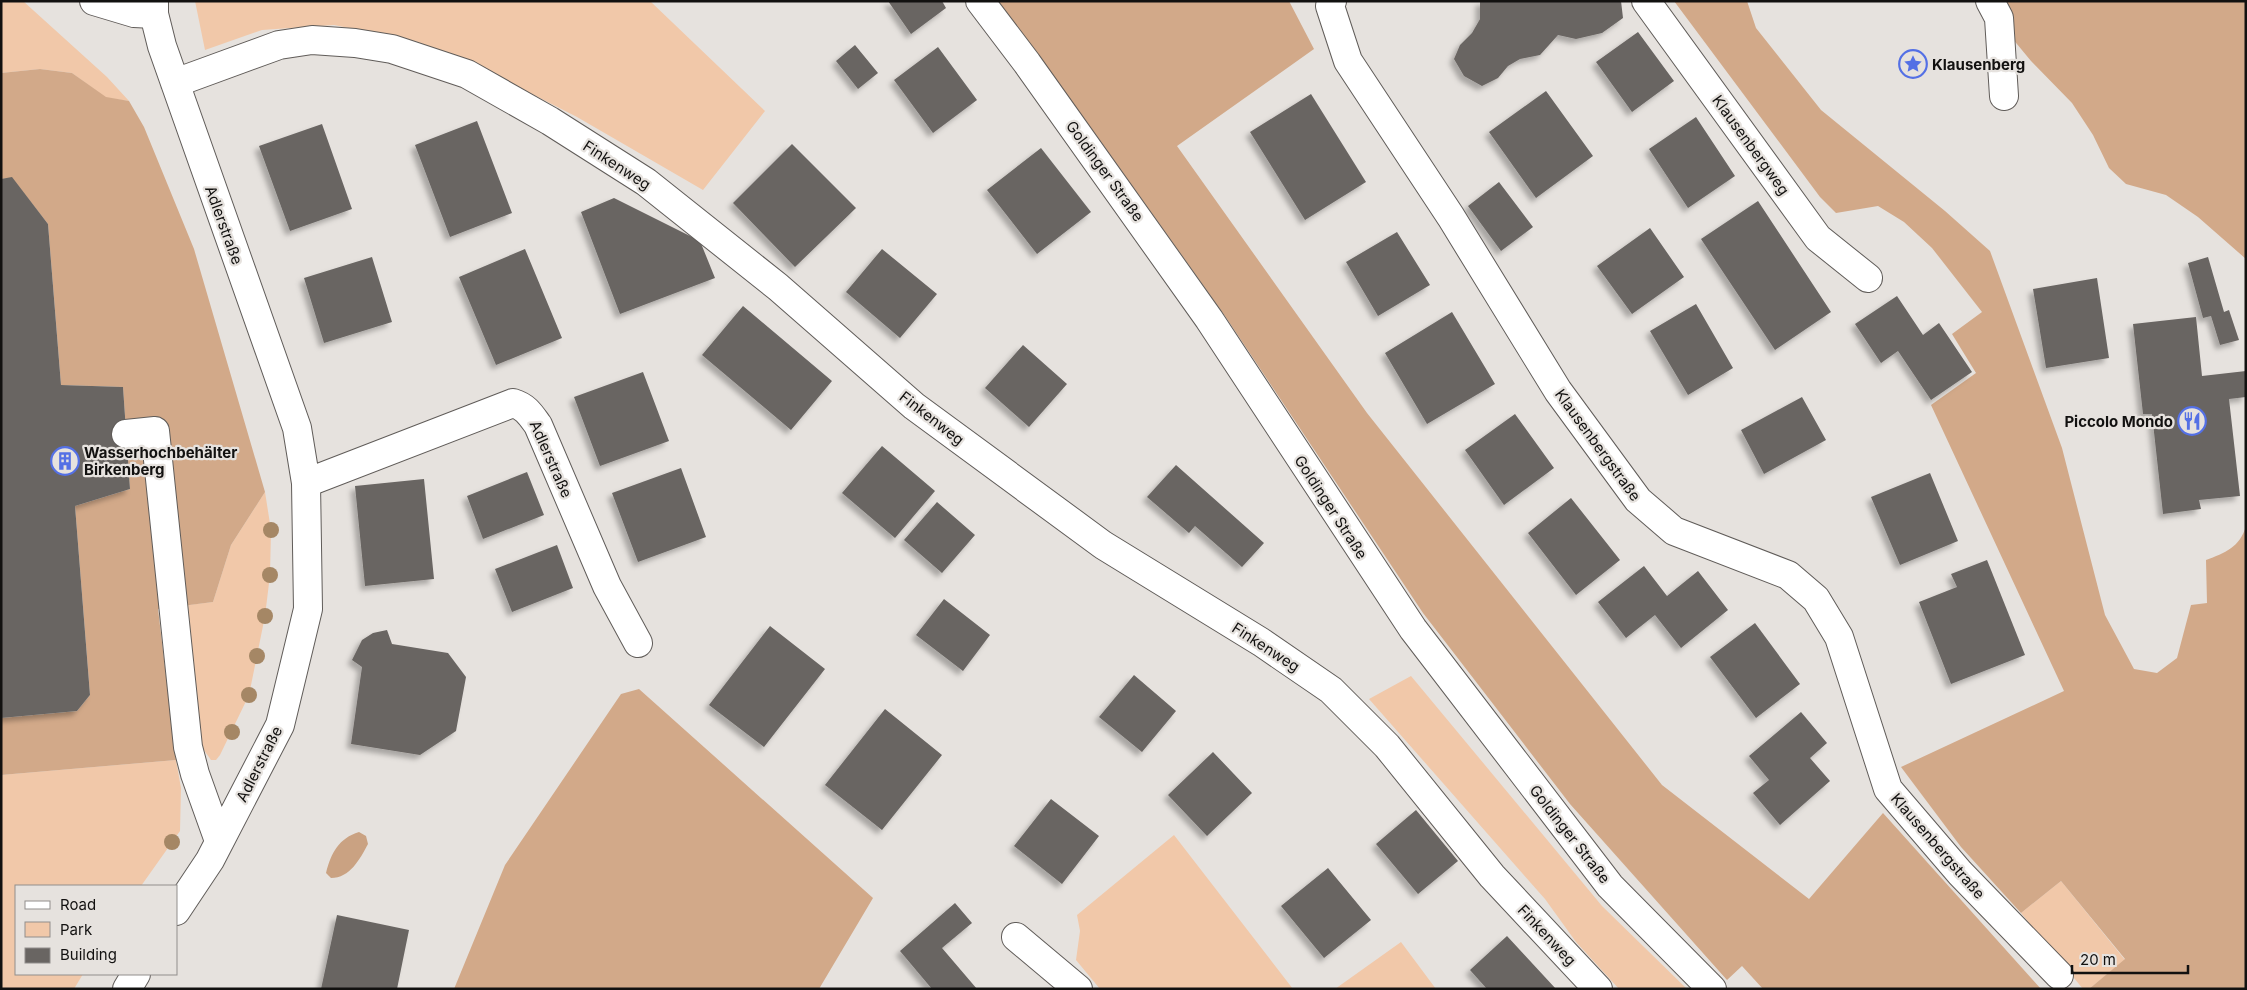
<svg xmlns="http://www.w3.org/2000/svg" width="2247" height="990" font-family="Inter,sans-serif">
<defs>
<filter id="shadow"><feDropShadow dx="-4.5" dy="4.5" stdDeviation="2.5" flood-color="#0004"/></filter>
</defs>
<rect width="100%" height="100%" fill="#e6e2de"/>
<path fill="#f1c8a9" d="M1 1H23L107 77 129 101 106 98 72 73 40 69 1 73Z
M195 1H650L765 111 703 190 577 117 497 76 418 42 334 25 262 30 205 50Z
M265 492 271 530 270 575 265 616 249 695 220 755 216 760H211L201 746 188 605 213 602 231 545Z
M1411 676 1602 906 1687 989H1619L1576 942 1545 899 1369 699Z
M176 760 181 788 180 831 141 886H16V974H83L74 989H1V775Z
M1174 835 1293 989H1100L1076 960 1080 931 1077 915Z
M2061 881 2125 960 2089 989H2083L2021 913Z
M1401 942 1436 989H1335Z"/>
<path fill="#d2a989" d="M996 1H1289L1314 49 1177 146 1367 413 1662 785 1809 899 1883 813 2041 989H1763L1742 966 1727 980 1570 804 1423 613 1225 316 1096 135Z
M1674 1H1747L1756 28 1821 110 1945 211 1990 251 2062 448 2105 615 2134 669 2157 673 2177 658 2191 605 2207 603 2206 560C2225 553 2240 547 2246 526V989H2089L2125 959 2061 881 2021 913 1961 847 1901 767 2064 691 1931 405 1976 373 1952 334 1982 312 1932 248 1904 222 1878 206 1836 213 1820 197Z
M1979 1H2246V259L2198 217 2166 195 2126 184 2109 168 2093 135 2072 103 2031 61 1988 9Z
M40 69 72 73 106 97 129 101 144 127 194 249 265 492 231 545 213 602 158 609 176 760 1 775V718L77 711 90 695 75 506 130 489 123 387 61 385 48 224 12 178 1 179V73Z
M639 689 873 898 819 989H454L505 865 621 694Z"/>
<path fill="#caa282" d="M359 832 366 836 368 844C360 859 350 878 331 878L326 873C331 853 339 838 359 832Z"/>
<path fill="#696562" filter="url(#shadow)" d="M888 1H942L946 8 911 34Z
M1480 1H1621L1623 18 1602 33 1576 39 1558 35 1540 55 1520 59 1508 66 1498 78 1482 86 1464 76 1454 59 1460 45 1472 33 1480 19Z
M1638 32 1674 81 1632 112 1596 62Z
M855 45 878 73 858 89 836 61Z
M938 47 977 100 933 133 894 80Z
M1546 91 1593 156 1536 198 1489 132Z
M1311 94 1366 182 1305 220 1250 132Z
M1696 117 1735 176 1688 208 1649 149Z
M477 121 512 213 450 237 415 145Z
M322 124 352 209 290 231 259 146Z
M792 144 856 208 795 267 733 203Z
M1041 148 1091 212 1037 254 987 190Z
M12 177 48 224 61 385 123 387 130 489 75 506 90 695 77 711 1 718V179Z
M1499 182 1533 227 1501 251 1468 206Z
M614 198 700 241 715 278 620 314 581 212Z
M1758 201 1831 312 1775 350 1701 239Z
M1650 228 1684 277 1632 314 1597 266Z
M1397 232 1430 285 1378 316 1346 262Z
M525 249 562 338 496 365 459 277Z
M882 249 937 294 900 338 846 292Z
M372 257 392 322 324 343 304 278Z
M2208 257 2224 312 2229 310 2239 340 2220 345 2211 316 2203 318 2188 263Z
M2097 278 2109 358 2046 368 2033 289Z
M1897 296 1923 335 1939 323 1972 372 1931 400 1898 351 1881 363 1855 324Z
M1696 304 1733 368 1688 395 1650 331Z
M743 306 832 381 791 430 702 355Z
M1452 312 1495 384 1427 424 1385 353Z
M2196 317 2202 376 2246 371V397L2229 399 2240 496 2199 500 2201 509 2163 514 2152 414H2143L2133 324Z
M1023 345 1067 384 1029 427 985 388Z
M643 372 669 441 600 466 574 397Z
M1802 397 1826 440 1764 474 1741 430Z
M1515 414 1554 468 1504 505 1465 450Z
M882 446 935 491 895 538 842 493Z
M1176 465 1264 543 1242 567 1195 526 1189 533 1147 497Z
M681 468 706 537 638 562 612 493Z
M527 472 544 515 483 539 467 496Z
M1930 473 1958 541 1900 565 1871 497Z
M424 479 434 579 365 586 355 486Z
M1571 498 1620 560 1576 595 1528 533Z
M937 502 975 535 942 573 904 540Z
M557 545 573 588 512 612 495 569Z
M1987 560 2025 655 1951 684 1919 602 1957 587 1951 574Z
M1644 566 1667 596 1698 571 1728 610 1681 648 1655 615 1626 638 1598 602Z
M944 599 990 635 963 671 916 635Z
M1755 623 1800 684 1756 718 1710 657Z
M770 626 825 669 764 747 709 705Z
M387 630 392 644 448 653 466 677 456 731 420 755 351 744 362 667 352 660 362 640 373 633Z
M1134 675 1176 711 1142 752 1099 717Z
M885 709 942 755 882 830 825 785Z
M1801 712 1827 743 1810 758 1830 781 1780 825 1753 793 1769 780 1749 756Z
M1213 752 1252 793 1207 836 1168 795Z
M1051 799 1099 836 1062 884 1014 846Z
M1416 810 1458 861 1418 894 1376 844Z
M1328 868 1371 920 1324 958 1281 906Z
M955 903 972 923 942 948 977 989H932L900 951Z
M337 915 409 930 397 989H321Z
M1507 936 1556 989H1487L1470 970Z"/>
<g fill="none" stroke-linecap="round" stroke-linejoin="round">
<defs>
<path id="minor" d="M94 1 134 13 154 14
M154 1V14L162 46 297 428 306 483 308 609 280 725 210 860 176 911
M980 1 1027 63 1209 319 1413 629 1610 886 1712 989
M1332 1 1330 6 1348 61 1451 217 1558 391 1638 500 1674 531 1788 575 1816 599 1839 637 1888 789 1960 873 2059 975
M1646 1 1818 238 1868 278
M1990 1 1999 18 2004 96
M175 83 279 45 312 40 355 43 392 49 467 74 550 121 646 182 778 287 914 406 1103 545 1261 642 1331 690 1387 746 1492 876 1598 989
M126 434 155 431 188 747 195 774 219 841
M306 483 513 403C526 407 530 414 538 425L607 586 638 643
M1016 937 1078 989
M127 989 136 974"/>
</defs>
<use href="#minor" stroke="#605c59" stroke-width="30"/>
<use href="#minor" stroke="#fff" stroke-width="28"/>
</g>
<g fill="#a58765">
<circle cx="271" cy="530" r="8"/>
<circle cx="270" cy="575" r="8"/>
<circle cx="265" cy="616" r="8"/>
<circle cx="257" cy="656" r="8"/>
<circle cx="249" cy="695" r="8"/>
<circle cx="232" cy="732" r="8"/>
<circle cx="172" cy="842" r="8"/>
</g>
<defs>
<symbol id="sight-ring" viewBox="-11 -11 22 22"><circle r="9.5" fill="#e6e2de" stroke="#5470e5" stroke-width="1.5"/><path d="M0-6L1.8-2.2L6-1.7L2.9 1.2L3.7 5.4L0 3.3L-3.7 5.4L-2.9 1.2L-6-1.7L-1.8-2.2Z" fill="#5470e5"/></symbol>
<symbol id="restaurant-ring" viewBox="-11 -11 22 22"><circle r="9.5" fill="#e6e2de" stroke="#5470e5" stroke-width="1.5"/><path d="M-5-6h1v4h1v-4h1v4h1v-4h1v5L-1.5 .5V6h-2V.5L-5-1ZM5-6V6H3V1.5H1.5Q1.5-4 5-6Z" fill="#5470e5"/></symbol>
<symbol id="building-ring" viewBox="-11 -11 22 22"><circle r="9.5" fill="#e6e2de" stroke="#5470e5" stroke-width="1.5"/><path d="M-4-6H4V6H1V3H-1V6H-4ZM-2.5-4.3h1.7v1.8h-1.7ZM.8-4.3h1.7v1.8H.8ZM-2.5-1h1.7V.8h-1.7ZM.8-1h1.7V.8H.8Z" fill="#5470e5"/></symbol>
</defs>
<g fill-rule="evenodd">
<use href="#sight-ring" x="1897" y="48" width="32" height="32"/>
<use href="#restaurant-ring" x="2176" y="405" width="32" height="32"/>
<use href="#building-ring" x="49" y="445" width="32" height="32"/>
</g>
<g text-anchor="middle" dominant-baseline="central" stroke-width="4.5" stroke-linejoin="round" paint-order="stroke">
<g font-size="15" font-weight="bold" fill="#121110" stroke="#e6e2de" text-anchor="start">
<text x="1932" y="64">Klausenberg</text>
<text x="2173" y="421" text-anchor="end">Piccolo Mondo</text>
<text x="84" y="452">Wasserhochbehälter<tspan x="84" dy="17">Birkenberg</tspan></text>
</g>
<g font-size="15" fill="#121110" stroke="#e6e2de">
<text transform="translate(1751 145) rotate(54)">Klausenbergweg</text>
<text transform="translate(617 165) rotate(33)">Finkenweg</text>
<text transform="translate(1105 171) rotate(54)">Goldinger Straße</text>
<text transform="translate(224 225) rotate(70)">Adlerstraße</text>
<text transform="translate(932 418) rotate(38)">Finkenweg</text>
<text transform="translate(1598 445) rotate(54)">Klausenbergstraße</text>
<text transform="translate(551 459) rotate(66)">Adlerstraße</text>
<text transform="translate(1331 507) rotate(57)">Goldinger Straße</text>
<text transform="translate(1266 647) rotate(33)">Finkenweg</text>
<text transform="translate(259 764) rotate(-63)">Adlerstraße</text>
<text transform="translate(1570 834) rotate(52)">Goldinger Straße</text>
<text transform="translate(1938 846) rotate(49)">Klausenbergstraße</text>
<text transform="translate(1547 935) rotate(47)">Finkenweg</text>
</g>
</g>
<rect width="2247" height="990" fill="none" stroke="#121110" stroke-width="5"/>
<rect x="15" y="885" width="162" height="90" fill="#e6e2de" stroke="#918e8c"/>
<rect x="25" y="901" width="25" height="8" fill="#ffffff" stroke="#918e8c"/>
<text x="60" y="910" font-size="15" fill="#121110">Road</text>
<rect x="25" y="922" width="25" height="15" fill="#f1c8a9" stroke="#918e8c"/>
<text x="60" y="935" font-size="15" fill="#121110">Park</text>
<rect x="25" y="948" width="25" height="15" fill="#696562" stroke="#918e8c"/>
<text x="60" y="960" font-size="15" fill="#121110">Building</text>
<path d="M2072 965v8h116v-8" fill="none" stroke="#121110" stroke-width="2.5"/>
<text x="2080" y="965" font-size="15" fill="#121110" stroke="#e6e2de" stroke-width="4" paint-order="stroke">20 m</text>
</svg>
